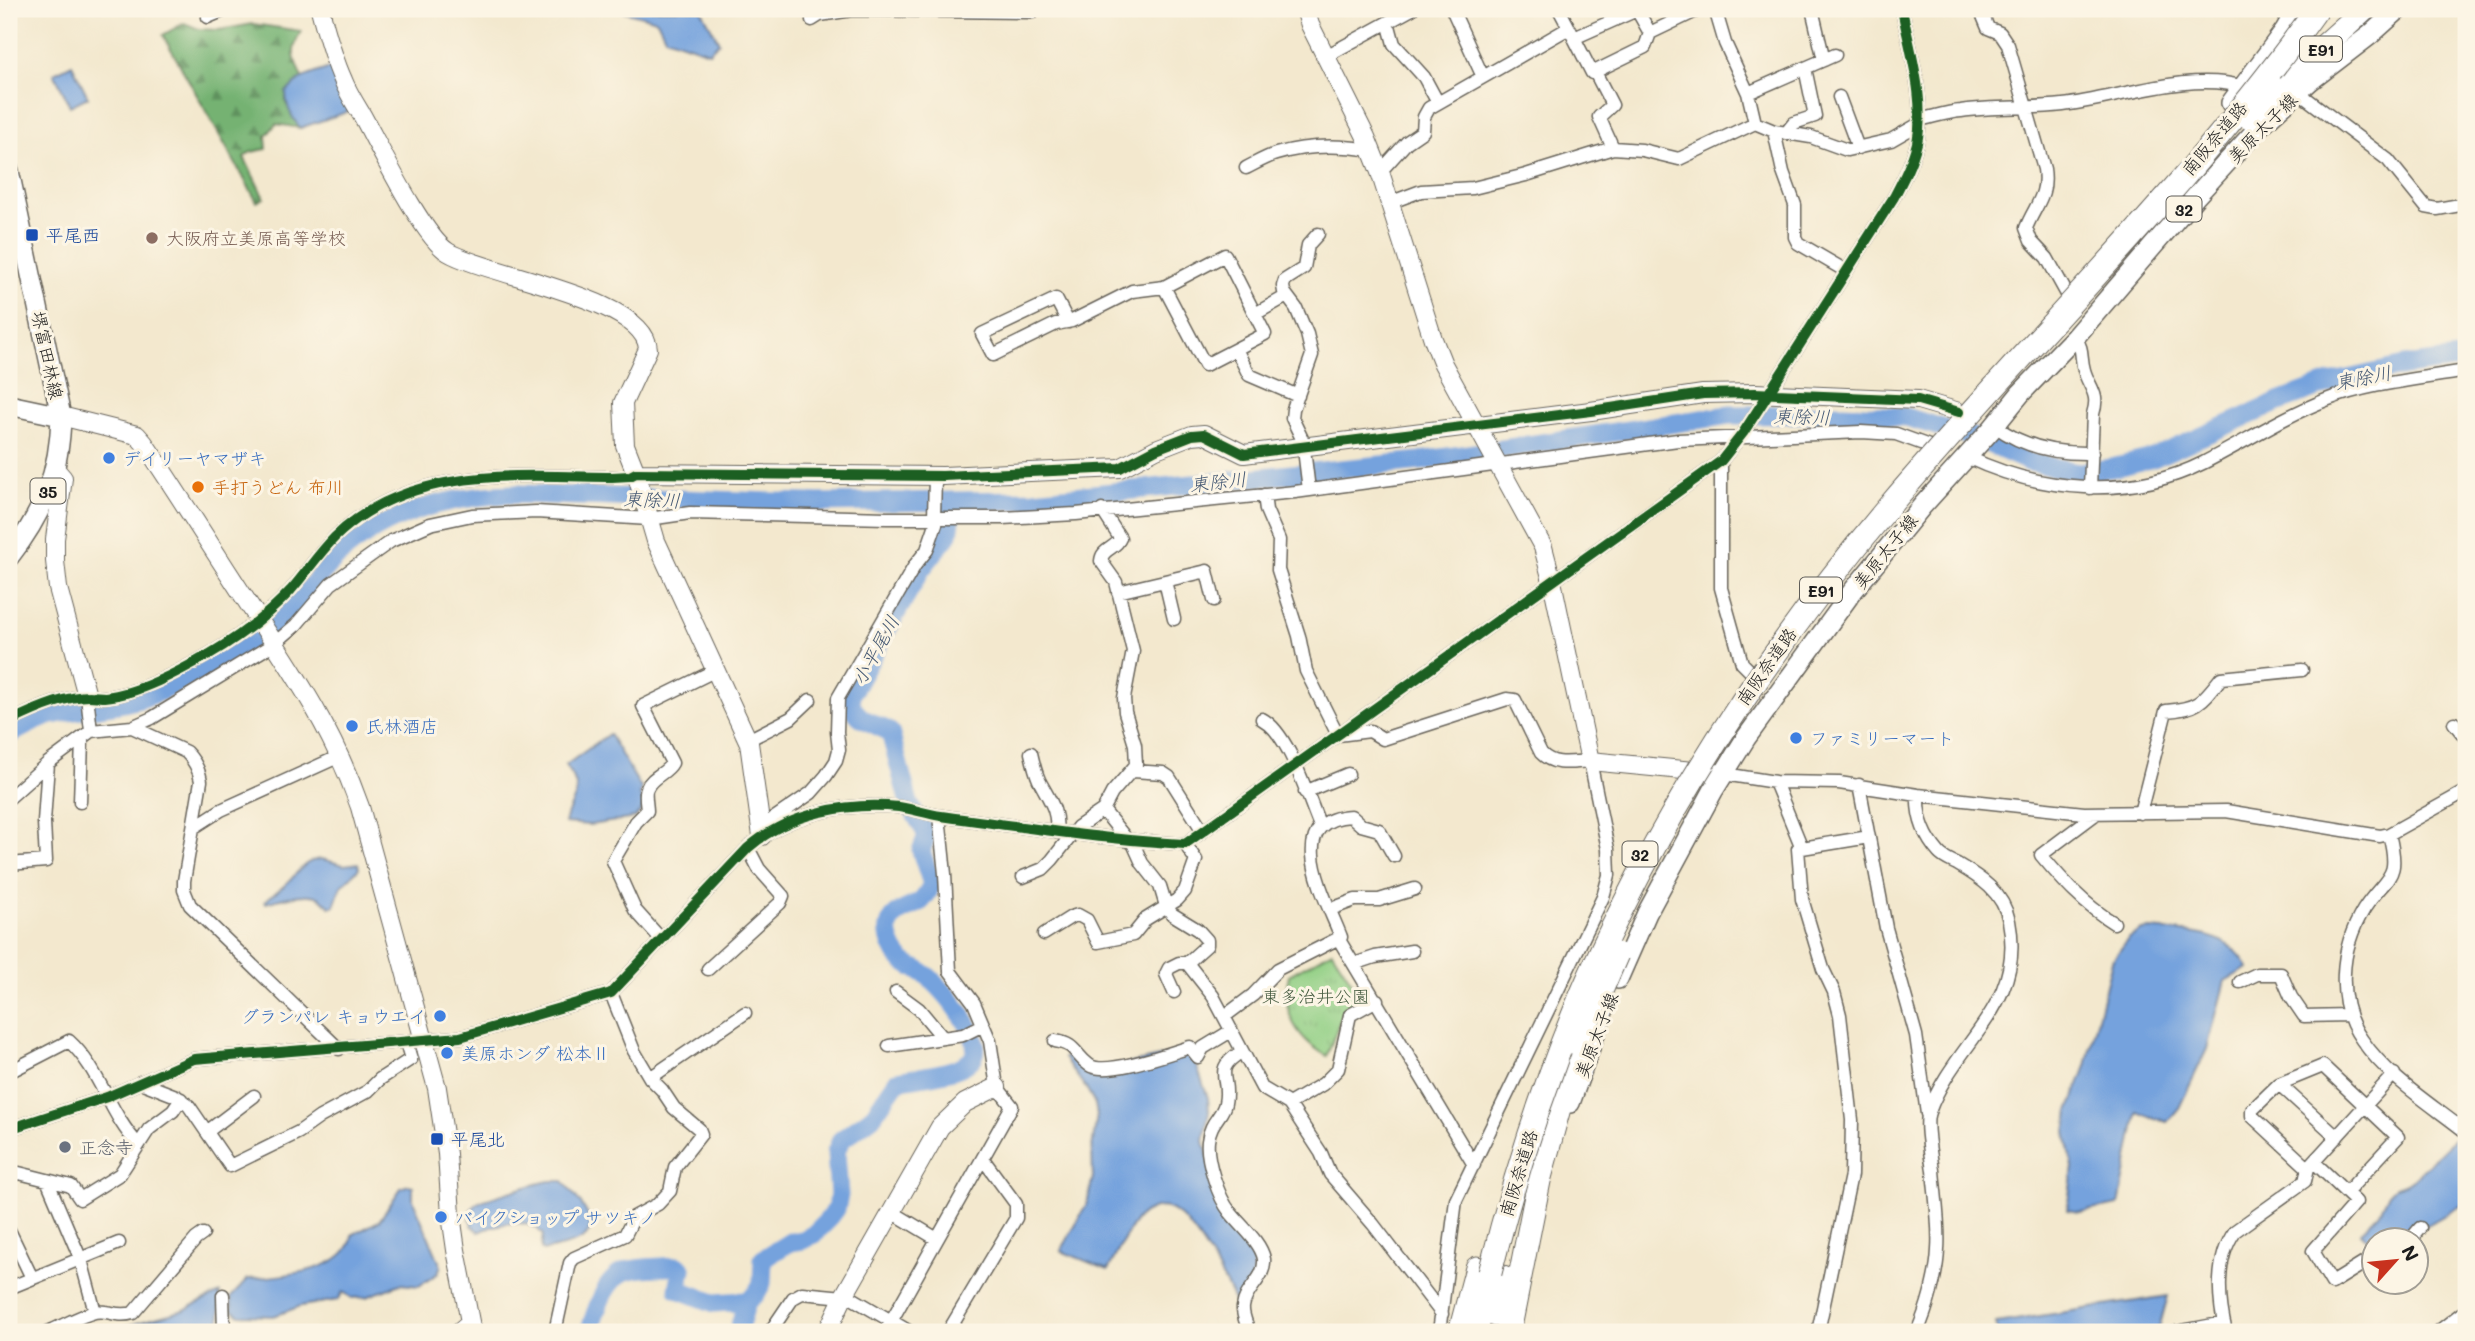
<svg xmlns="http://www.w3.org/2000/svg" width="2475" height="1341" font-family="Mali,'Klee One',sans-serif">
<defs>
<pattern id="grass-tufts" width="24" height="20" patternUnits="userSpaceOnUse" patternTransform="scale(1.75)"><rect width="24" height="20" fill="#91cf84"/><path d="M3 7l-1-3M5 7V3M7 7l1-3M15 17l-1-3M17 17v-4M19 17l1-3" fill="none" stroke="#7cb171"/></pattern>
<pattern id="forest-firs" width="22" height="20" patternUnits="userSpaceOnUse" patternTransform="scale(1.75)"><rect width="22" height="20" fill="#74b272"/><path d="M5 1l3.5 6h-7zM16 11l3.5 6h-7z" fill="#5e905d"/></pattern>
</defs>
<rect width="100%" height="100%" fill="#fcf5e5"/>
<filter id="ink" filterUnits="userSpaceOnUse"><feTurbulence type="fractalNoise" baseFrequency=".0143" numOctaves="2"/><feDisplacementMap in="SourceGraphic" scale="14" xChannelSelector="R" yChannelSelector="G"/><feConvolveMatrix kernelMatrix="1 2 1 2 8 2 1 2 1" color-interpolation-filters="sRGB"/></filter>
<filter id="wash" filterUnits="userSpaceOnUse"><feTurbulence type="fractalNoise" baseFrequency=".00686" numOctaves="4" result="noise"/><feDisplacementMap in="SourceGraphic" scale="28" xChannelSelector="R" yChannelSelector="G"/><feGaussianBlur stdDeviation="1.57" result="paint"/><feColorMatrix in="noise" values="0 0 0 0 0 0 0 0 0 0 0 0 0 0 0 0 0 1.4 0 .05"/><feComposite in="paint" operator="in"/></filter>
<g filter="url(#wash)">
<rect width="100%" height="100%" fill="#f3e8ce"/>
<path fill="url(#grass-tufts)" stroke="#567650" stroke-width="2" d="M1332 951 1362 998 1344 1009 1327 1056C1296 1038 1280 1011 1289 975Z"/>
<path fill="url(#forest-firs)" stroke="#486747" stroke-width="2" d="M184 23 199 29 219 30 253 24 301 31C290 52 293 57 302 78L286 92V103L300 128 276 124 266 136 267 149 251 152 244 157 264 198 257 202 163 35Z"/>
<path fill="#74a2dd" stroke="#485f7c" stroke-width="2" d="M616 9H701L719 42 709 52 665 37 657 20Z
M72 64 88 97 70 106 54 73Z
M332 67 350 111 300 128C291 116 286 107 286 92L302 78Z
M609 734 641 788 640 795 645 806 635 818 590 825 565 823C571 794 587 798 566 765Z
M322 859 344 865 358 863 359 868 341 887 334 906 330 907C326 903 322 898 316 896 302 892 279 899 266 903L265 901C274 893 286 886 293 877 302 867 307 860 322 859Z
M2151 929C2187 933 2230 930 2248 968L2225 981 2207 1049 2179 1108 2167 1122 2137 1112 2119 1205 2080 1212 2067 1210 2073 1167 2066 1132 2069 1111 2086 1066 2112 961 2128 939 2142 930Z
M1191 1050 1208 1098 1209 1111 1204 1141 1222 1210 1255 1253 1252 1280 1238 1309C1227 1285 1193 1216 1167 1208 1157 1205 1145 1211 1138 1218 1126 1232 1117 1254 1108 1270L1061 1251 1087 1204 1093 1177 1092 1148 1097 1115 1095 1104 1088 1091 1064 1058 1073 1051 1092 1072Z
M2460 1133 2466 1139V1203L2422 1228 2406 1239 2374 1240 2373 1245 2360 1233 2380 1212 2389 1193 2395 1187 2407 1183 2417 1176Z
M550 1181H563C573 1194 605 1225 582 1239 571 1246 556 1247 543 1251L541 1249 543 1235C530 1215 496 1224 479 1232L472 1226 469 1213C471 1210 473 1206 476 1204 482 1199 539 1183 550 1181Z
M408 1185 413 1186V1200L441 1266 437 1274 419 1286 400 1284 367 1297 352 1298 343 1292 338 1300 301 1306 274 1316 240 1315 232 1310 231 1297 248 1279C276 1276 349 1273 352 1235L379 1221 401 1188Z
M220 1293V1332H117L116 1329 184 1310Z
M2168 1296 2158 1332H1998L1996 1323Z"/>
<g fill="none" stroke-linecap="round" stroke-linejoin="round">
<path stroke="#74a2dd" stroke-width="19" d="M9 735C22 728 37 719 52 715 88 707 126 707 161 691 194 677 254 646 279 621 300 602 316 577 336 558 387 511 450 496 517 494L809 503 1034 500 1421 461 1729 415 1842 414 1906 417 1976 438 2029 462 2079 472 2112 468 2153 458 2279 402 2330 383 2405 366 2466 358
M589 1332C596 1312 604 1279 626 1271 641 1266 661 1268 677 1266L682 1269 678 1289 714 1303 747 1301 756 1294 762 1283 763 1259 790 1242 803 1240 814 1234 827 1221 836 1209 839 1195 836 1152 841 1140 872 1117 897 1081C916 1077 954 1074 969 1062 993 1044 944 991 930 978 921 969 906 967 899 957 893 950 887 936 889 927 893 910 908 910 920 902 926 898 929 890 932 884L921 851 927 835 909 803 890 732C872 722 852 720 850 696L920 571 949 534 954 501
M738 1332 747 1301"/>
</g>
</g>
<g filter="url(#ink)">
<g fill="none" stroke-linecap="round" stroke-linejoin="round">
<defs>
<path id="street" d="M1452 9 1483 77
M1559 9 1569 28
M1715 9 1725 43 1748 93 1755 123
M1812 9 1824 60
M1980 9 1988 28 2000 33 2008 45 2044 169C2048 196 2035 205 2026 228L2031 241 2047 258 2068 296
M208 17 227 9
M812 20 820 15 852 10 1033 12 1034 9
M1388 22 1394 44 1424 77 1438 103
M1574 38 1637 10 1650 33
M1326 56 1412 9
M1595 72 1612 105 1599 117 1613 148
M2298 92 2388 160 2426 207 2437 209 2466 204
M1748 93 1835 55
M1839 97 1858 148
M1919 120C1933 117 1947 112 1961 111 1995 106 2029 109 2063 105 2120 98 2189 71 2244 87
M1774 131 1783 172 1795 205V237L1798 243 1846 271
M1786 133 1794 123 1815 116 1805 68
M1246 168C1256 163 1266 157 1276 154 1306 145 1341 145 1371 150
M1380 172 1407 142 1423 131 1424 117 1429 108 1569 28 1592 73 1645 47 1650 33 1700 9
M1389 203 1421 191 1473 188 1526 175 1613 148 1642 150 1679 159 1755 123 1774 131 1811 137 1847 150 1891 140 1919 124
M1225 255 1265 334 1205 365 1164 287Z
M1255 314 1287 296
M1068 322 1056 299 982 334 993 355 1056 324 1072 321 1132 291 1164 287
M2075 337C2084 350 2080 356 2084 370 2089 388 2100 393 2093 414L2090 488
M1236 349 1249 375 1298 396
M1995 426C2023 447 2057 454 2092 453
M1967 457C2041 492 2129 500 2203 463 2245 442 2282 417 2326 400 2370 383 2420 379 2466 371
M1721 461V588L1742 663 1751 672
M1309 490 1303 441 1292 418 1293 409 1312 355 1307 334 1296 308 1284 292 1283 286 1285 280 1304 268 1308 245 1318 234
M1264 495 1266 510 1279 540 1278 570 1299 636 1306 671 1338 735
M934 518 935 476
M1165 581 1174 619
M1118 592 1207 571 1214 600
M87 696 91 731
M1262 719C1289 733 1308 798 1320 826
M9 722C31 711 64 696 89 696 94 696 100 697 105 697 138 694 180 671 208 655 239 637 267 616 291 590 306 573 319 553 335 537 409 465 518 476 612 477L630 476 636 473
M2454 723 2466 738
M132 727 186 752C195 761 199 769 201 781L184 881V890L190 905 339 1049
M1338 735 1370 731 1383 739 1507 699 1515 700 1541 753C1554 767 1572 762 1590 761L1608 849 1609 875 1603 897 1456 1200 1439 1332
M748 740 791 718 810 700
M1031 753C1033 762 1035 771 1039 780 1048 798 1059 810 1056 832
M1133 771 1163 773 1169 777 1203 831
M1724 774 1775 782 1839 783 1918 795 2084 813 2226 811 2380 836 2389 834 2466 791
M1775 782 1802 848 1869 837
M1859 785 1886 928 1916 1035 1927 1114
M1305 792 1348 774
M9 798 48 763 91 731 132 727 152 718 275 643 296 625 331 584 391 541 430 524 472 515 536 512 649 519 690 513 887 518H1002L1076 514 1295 492 1678 440 1861 432 1896 434 1929 446
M80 802 82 740
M1103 810 1128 841
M2097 813 2041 855C2063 881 2084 905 2114 923
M2140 813 2166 711C2198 709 2202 702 2221 678L2302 670
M193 828 221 810 340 756
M760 828 811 793 826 776 836 761 839 750 837 732 838 698 915 565 927 550 938 518
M2389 834C2401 881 2387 874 2364 909 2340 948 2335 1002 2362 1040 2388 1078 2431 1104 2466 1132
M1132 841 1142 863 1160 886 1166 906 1172 914 1198 930 1207 940V945L1187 963
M1802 848 1798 849 1802 899 1823 969 1834 992 1840 1015 1852 1120 1851 1175 1818 1332
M9 864 46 861 44 822 48 763
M1023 877 1043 869 1052 860 1078 827 1103 810 1112 793 1136 765 1135 745 1125 712 1124 698 1133 651 1116 582 1101 561C1102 548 1116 549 1120 538L1102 510
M1331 909 1355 900H1379L1415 889
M1044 934 1071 917 1078 915 1087 920 1098 942 1133 935 1146 919 1177 900 1185 891 1196 860 1185 844
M1338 938 1474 1165
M661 939 635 910 613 861 636 822 647 811C647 805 644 793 647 788 651 777 667 773 672 763L643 706 716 670
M1354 964 1375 957 1412 951
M708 969 780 903 783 896 759 869 748 848
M2240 982 2257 974H2281L2291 997 2304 1016 2349 1015
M896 992 919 1009 943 1038
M1174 992 1166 974 1169 968 1179 963H1187L1213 996 1262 1088 1289 1104 1321 1153 1330 1174 1373 1224 1442 1314
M1225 1016 1253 995 1278 969 1341 937C1327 900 1280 820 1351 816L1361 825 1379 830 1394 856
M1055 1041C1076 1044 1074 1054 1089 1065 1106 1077 1170 1053 1190 1047L1198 1057 1203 1048 1231 1031
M889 1046 963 1035 983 1025
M1241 1052C1211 1071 1231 1077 1225 1103 1223 1116 1210 1121 1208 1141 1206 1159 1218 1197 1230 1212 1240 1225 1261 1242 1264 1259 1266 1279 1245 1288 1243 1307 1242 1315 1247 1324 1249 1332
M9 1072 69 1041C100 1069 109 1114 138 1144
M650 1078 745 1013
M140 1082 176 1096 189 1106 230 1166 299 1132 320 1117 368 1091 380 1079 411 1059 406 1042
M2279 1084 2337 1137
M1289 1104 1323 1084 1338 1069 1350 1015 1377 1000
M9 1129 107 1097 194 1059 460 1037 611 993 748 848C788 813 847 802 899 807 913 809 927 814 941 816 960 819 980 821 999 824 1061 832 1123 841 1185 844L1721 461 1743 433 1763 402 1894 197C1903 180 1912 163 1917 143 1926 99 1910 52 1902 9
M208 1131 254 1096
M2314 1162 2356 1202 2313 1251 2332 1283 2374 1257
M2308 1168 2252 1116V1110L2279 1084 2323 1066 2398 1137 2347 1192
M9 1177 19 1173 71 1186 80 1199 120 1174 149 1129 173 1111 181 1099
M47 1180 81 1260 95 1312
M892 1212 937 1239
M9 1230 32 1278
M2410 1240 2420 1228
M9 1288 119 1243
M845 1294 910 1332
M223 1295 224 1332
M48 1332C63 1326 79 1316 95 1312 108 1309 116 1318 133 1313L196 1239 203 1234
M455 1332 469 1320
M555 1332 570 1263 574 1258 625 1235 634 1217 658 1204 670 1191 675 1167 701 1134 699 1129 674 1108 662 1090 650 1078 634 1051 611 993
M770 1332 793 1298 802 1293 844 1297
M885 1332 1012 1106 997 1087 990 1041 974 1003 950 971 945 874 939 816
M948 1332 1016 1218V1204L983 1159
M1917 1332C1927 1310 1937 1275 1938 1250 1940 1224 1935 1196 1933 1170 1931 1156 1924 1124 1929 1112 1954 1042 2026 1006 2009 921 2003 892 1981 878 1957 864 1951 861 1943 858 1939 853 1924 836 1917 816 1918 795
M2176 1332 2224 1323
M2226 1332C2218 1300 2215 1259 2235 1231L2305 1181 2308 1168 2394 1074
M2438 1332 2466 1310"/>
<path id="secondary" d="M320 9C326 32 333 58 343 80 348 93 356 105 363 117 379 146 423 237 448 252 486 275 646 298 648 349L623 403 625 445 636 473 656 541 749 743 762 836
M1305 9 1310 25 1366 137 1380 172 1433 339 1443 364 1543 547 1552 581 1590 761 1724 774
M61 416 137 435 144 443C179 495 212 548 246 600 292 670 332 727 360 807L437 1088 447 1154 451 1215 456 1250 472 1332
M56 470 63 478 55 539V561L58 588 87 696
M636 473 943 476 1120 468 1156 449 1192 435 1204 434 1244 454 1591 411 1703 394 1755 393 1918 400 1959 412
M827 1332 845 1294 940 1127 965 1103 997 1087"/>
<path id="primary" d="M2231 103 2285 30 2297 9
M9 171 61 416C60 472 43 514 9 557
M9 405 61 416
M1618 979 1647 913 1713 791 1746 738 1852 592 1923 505 1991 430 2021 393 2075 337 2196 196 2261 125 2310 81 2370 35 2399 9
M1570 1103 1604 1009"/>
<path id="highway" d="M2276 89 2365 9
M1495 1315 1503 1277
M1460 1332 1477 1268
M1476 1332 1486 1288
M1509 1332 1539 1181 1575 1050"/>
</defs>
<use href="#street" stroke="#67635a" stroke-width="15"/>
<use href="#secondary" stroke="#67635a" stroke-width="20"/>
<use href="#primary" stroke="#67635a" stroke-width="22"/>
<use href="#highway" stroke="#67635a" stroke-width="25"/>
<use href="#street" stroke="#fff" stroke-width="12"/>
<use href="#secondary" stroke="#fff" stroke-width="18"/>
<use href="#primary" stroke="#fff" stroke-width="19"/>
<use href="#highway" stroke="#fff" stroke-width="23"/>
<defs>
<path id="highway-bridge" d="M2251 119 2276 89
M1578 1044 1617 954
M1490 1273C1513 1181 1542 1091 1578 1003 1596 958 1619 914 1641 871 1711 739 1795 618 1891 504 2032 338 2191 186 2317 9"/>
</defs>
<use href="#highway-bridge" stroke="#67635a" stroke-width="25" stroke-linecap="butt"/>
<use href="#highway-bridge" stroke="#fff" stroke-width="23"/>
<defs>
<path id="cycleway" d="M9 722C31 711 64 696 89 696 94 696 100 697 105 697 138 694 180 671 208 655 239 637 267 616 291 590 306 573 319 553 335 537 409 465 518 476 612 477L630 476 636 473 943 476 1120 468 1156 449 1192 435 1204 434 1244 454 1591 411 1703 394 1755 393 1918 400 1959 412
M9 1129 107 1097 194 1059 460 1037 611 993 748 848C788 813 847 802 899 807 913 809 927 814 941 816 960 819 980 821 999 824 1061 832 1123 841 1185 844L1721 461 1743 433 1763 402 1894 197C1903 180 1912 163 1917 143 1926 99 1910 52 1902 9"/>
</defs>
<use href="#cycleway" stroke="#fcf5e5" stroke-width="15"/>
<use href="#cycleway" stroke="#1b5e20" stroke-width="10"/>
</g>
</g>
<g fill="#1a4fb4" stroke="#fcf5e5" stroke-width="2.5">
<rect x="25" y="228" width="14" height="14" rx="3.5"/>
<rect x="430" y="1132" width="14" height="14" rx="3.5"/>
</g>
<circle fill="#8d6e63" stroke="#fcf5e5" stroke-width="2.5" cx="152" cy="238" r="7"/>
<g fill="#3f7fe0" stroke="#fcf5e5" stroke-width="2.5">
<circle cx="109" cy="458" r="7"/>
<circle cx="352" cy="726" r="7"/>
<circle cx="1796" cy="738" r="7"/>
<circle cx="440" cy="1016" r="7"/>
<circle cx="447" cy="1053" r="7"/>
<circle cx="441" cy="1217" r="7"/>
</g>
<circle fill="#e8710a" stroke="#fcf5e5" stroke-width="2.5" cx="198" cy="487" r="7"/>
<circle fill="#6b7280" stroke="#fcf5e5" stroke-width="2.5" cx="65" cy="1147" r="7"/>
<g text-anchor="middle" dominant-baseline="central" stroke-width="6" stroke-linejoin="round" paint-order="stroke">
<g fill="#fcf5e5" stroke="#5f5d58" stroke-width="2">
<rect x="2300" y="36.5" width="42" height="25" rx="5"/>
<rect x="2166.5" y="196.5" width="35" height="25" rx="5"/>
<rect x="30.5" y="478.5" width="35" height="25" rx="5"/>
<rect x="1800" y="577.5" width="42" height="25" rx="5"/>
<rect x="1622.5" y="841.5" width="35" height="25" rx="5"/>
</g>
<g font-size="16" font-weight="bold" fill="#1c1c1c">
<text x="2321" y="49">E91</text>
<text x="2184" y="209">32</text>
<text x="48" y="491">35</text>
<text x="1821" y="590">E91</text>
<text x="1640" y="854">32</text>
</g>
<g font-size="18" fill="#1c1c1c" stroke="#fcf5e5">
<text transform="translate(2262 128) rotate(-45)">美原太子線</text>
<text transform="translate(2214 138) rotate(-50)">南阪奈道路</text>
<text transform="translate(48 355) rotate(78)">堺富田林線</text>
<text transform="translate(1885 551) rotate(-51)">美原太子線</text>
<text transform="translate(1766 666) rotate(-55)">南阪奈道路</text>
<text transform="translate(1596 1035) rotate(-69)">美原太子線</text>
<text transform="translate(1518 1173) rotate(-73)">南阪奈道路</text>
</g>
<g font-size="18" fill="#164399" stroke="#fcf5e5" text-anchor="start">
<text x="46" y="235">平尾西</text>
<text x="451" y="1139">平尾北</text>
</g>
<g font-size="18" fill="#785e54" stroke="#fcf5e5" text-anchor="start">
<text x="166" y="238">大阪府立美原高等学校</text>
</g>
<g font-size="18" fill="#366cbe" stroke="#fcf5e5" text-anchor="start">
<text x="123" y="458">デイリーヤマザキ</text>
<text x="366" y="726">氏林酒店</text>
<text x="1810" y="738">ファミリーマート</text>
<text x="426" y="1016" text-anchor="end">グランパレ キョウエイ</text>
<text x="461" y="1053">美原ホンダ 松本Ⅱ</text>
<text x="455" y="1217">バイクショップ サツキノ</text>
</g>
<g font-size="18" fill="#c56008" stroke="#fcf5e5" text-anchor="start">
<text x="212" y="487">手打うどん 布川</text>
</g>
<g font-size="18" fill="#455b40" stroke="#fcf5e5">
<text x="1316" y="996">東多治井公園</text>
</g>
<g font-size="18" fill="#5b616d" stroke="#fcf5e5" text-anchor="start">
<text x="79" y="1147">正念寺</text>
</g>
<g font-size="19" font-style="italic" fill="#445873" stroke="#fcf5e5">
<text transform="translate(2363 377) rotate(-11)">東除川</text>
<text transform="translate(1802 416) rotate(1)">東除川</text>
<text transform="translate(1218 481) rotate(-6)">東除川</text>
<text transform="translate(652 499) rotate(2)">東除川</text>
<text transform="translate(875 650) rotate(-61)">小平尾川</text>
</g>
</g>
<rect width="2475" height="1341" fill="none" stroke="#fcf5e5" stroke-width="35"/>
<g transform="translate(2395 1261) rotate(63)"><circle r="33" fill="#fcf5e5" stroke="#a29e95" stroke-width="2"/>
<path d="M0-5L12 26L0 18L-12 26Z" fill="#c8321e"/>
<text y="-10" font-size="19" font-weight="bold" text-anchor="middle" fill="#1c1c1c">N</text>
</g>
</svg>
